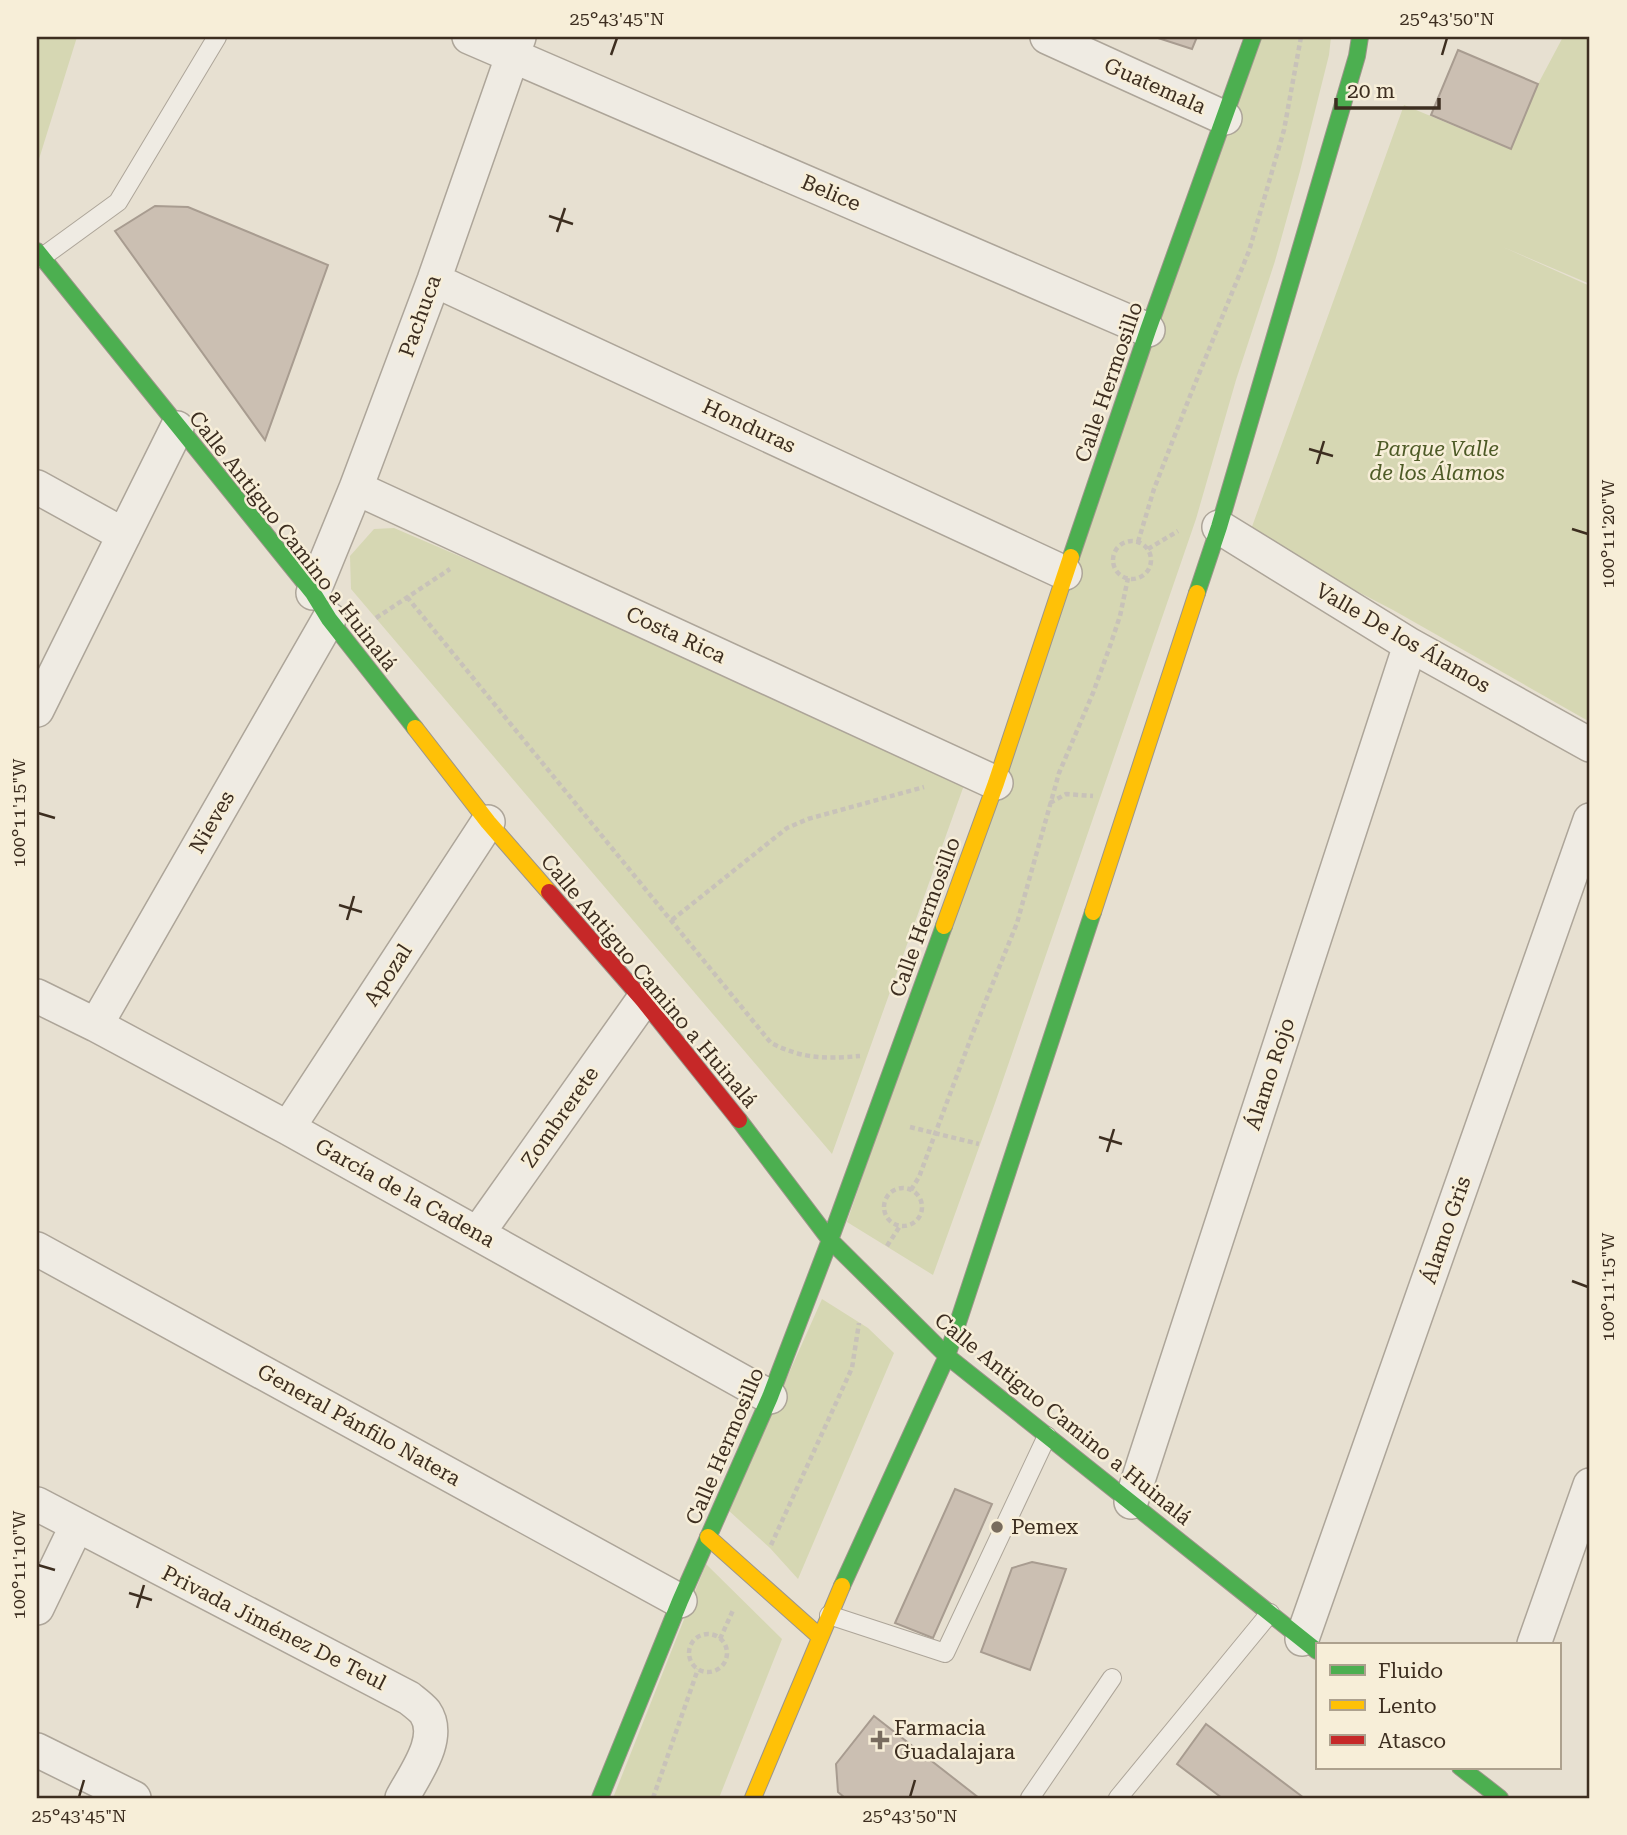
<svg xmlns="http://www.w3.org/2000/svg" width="1627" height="1835" font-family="'Roboto Serif',serif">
<rect width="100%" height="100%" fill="#e7e0d1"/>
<path fill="#d6d7b3" d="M37 37H77L39 159 37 157Z
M1252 37H1331L1329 55 1300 171 1275 261 1236 380 1196 519 995 1103 933 1275 847 1222Z
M1563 37H1590V284L1503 247 1590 286V722L1393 610 1249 535 1404 105 1510 149 1538 84Z
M394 528 968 774 832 1154 351 589 350 556 374 529Z
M822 1299 868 1328 894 1353 798 1579 770 1548 728 1510Z
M706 1564 782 1639 719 1798H613Z"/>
<path fill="#cbbfb2" stroke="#a89c90" stroke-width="2" d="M1155 37H1197L1192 49Z
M1458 50 1538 84 1511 149 1431 115Z
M155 206 188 207 328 265 265 440 115 231Z
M955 1489 992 1504 933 1638 895 1623Z
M1032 1562 1066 1569 1030 1670 981 1652 1012 1568Z
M874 1716 979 1798H845L838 1792 836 1764Z
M1206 1724 1304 1798H1222L1177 1764Z"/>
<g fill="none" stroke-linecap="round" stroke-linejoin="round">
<defs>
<path id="lane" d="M41 258 118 202 217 37
M829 1615 945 1653 1047 1436
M1030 1798 1112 1678
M1118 1798 1270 1613"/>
<path id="street" d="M469 37 1148 330
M1047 37 1225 118
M434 280 1065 573
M37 487 124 535
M356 488 996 783
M1219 527 1410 645 1590 745
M313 593 356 488 434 280 519 37
M37 710 177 428
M37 996 96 1025 288 1128 770 1397
M96 1025 329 619
M288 1128 488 822
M478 1233 643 1000
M37 1249 680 1601
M1131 1502 1410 645
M37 1504 409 1698C414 1702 421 1707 425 1712 443 1738 414 1775 402 1798
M37 1608 77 1525
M1302 1639 1590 820
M1534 1644 1590 1485
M37 1750 134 1798"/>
<path id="fast" d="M37 251 313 593 329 619 415 728
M1071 557 1148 330 1253 37
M1197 593 1219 527 1357 56 1360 37
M739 1120 830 1240 947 1356 1317 1651
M842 1586 947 1356 1093 912
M1460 1767 1500 1798
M600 1798 680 1601 770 1397 830 1240 944 926"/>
<path id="slow" d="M415 728 488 822 549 892
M1093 912 1197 593
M944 926 996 783 1071 557
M708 1537 819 1636
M753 1798 842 1586"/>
<path id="jam" d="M549 892 643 1000 739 1120"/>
</defs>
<use href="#lane" stroke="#ada599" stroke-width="20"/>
<use href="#street" stroke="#ada599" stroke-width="36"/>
<use href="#fast" stroke="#9c958a" stroke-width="18"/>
<use href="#slow" stroke="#9c958a" stroke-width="18"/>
<use href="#jam" stroke="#9c958a" stroke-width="18"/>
<path stroke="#c8c2b9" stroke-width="4.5" stroke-dasharray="5 3.5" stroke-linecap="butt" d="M1113 560a19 19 0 1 1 38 0a19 19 0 1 1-38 0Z
M1138 542 1154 489 1190 396 1249 251 1284 130 1301 37
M1148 549 1178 531
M407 597 771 1043C803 1059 825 1059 860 1056
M376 618 450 569
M1050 803 1066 794 1093 796
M672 920 787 828 808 819 924 787
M910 1127 979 1144
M884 1207a19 19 0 1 1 38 0a19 19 0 1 1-38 0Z
M911 1190 919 1177 972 1035 1017 923 1059 773 1093 693 1110 646 1120 616 1128 578
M887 1246 900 1226
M771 1545 852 1368 859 1323
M689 1653a19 19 0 1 1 38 0a19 19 0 1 1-38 0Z
M720 1639 734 1608
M653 1798 698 1669"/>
<use href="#lane" stroke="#efebe3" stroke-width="18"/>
<use href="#street" stroke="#efebe3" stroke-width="33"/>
<use href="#fast" stroke="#4caf50" stroke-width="16"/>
<use href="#slow" stroke="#ffc107" stroke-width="16"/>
<use href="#jam" stroke="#c62828" stroke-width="16"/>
</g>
<path fill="none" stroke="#3d2e20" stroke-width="2.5" d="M611 55 617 38M1442 55 1447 38M549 216 573 224M557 232 565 208M1309 449 1333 456M1317 464 1324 441M1572 529 1588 534M38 813 55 818M339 905 362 912M347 920 354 896M1099 1137 1122 1144M1107 1152 1114 1129M1572 1281 1588 1287M38 1565 55 1570M129 1593 152 1600M137 1608 144 1585M79 1797 84 1780M910 1797 915 1780"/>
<g fill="#786c5e" stroke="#f7eed8" stroke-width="2.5">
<circle cx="997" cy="1527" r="7"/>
<path d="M876.5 1729.5h7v7h7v7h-7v7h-7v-7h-7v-7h7z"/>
</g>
<g text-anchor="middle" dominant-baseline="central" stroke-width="5" stroke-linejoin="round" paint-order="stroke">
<g font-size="21" fill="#3d2e20" stroke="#f7eed8">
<text transform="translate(1155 86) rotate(24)">Guatemala</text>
<text transform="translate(831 193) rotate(23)">Belice</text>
<text transform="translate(420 316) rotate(-70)">Pachuca</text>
<text transform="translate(1109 382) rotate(-71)">Calle Hermosillo</text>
<text transform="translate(749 426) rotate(25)">Honduras</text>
<text transform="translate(293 541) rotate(52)">Calle Antiguo Camino a Huinalá</text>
<text transform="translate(676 635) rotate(25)">Costa Rica</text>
<text transform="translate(1403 638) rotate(30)">Valle De los Álamos</text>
<text transform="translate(212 822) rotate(-60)">Nieves</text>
<text transform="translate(925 917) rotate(-70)">Calle Hermosillo</text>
<text transform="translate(388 975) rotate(-57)">Apozal</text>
<text transform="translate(649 981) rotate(50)">Calle Antiguo Camino a Huinalá</text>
<text transform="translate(1270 1074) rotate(-72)">Álamo Rojo</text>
<text transform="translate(560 1117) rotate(-55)">Zombrerete</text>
<text transform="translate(405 1193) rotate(29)">García de la Cadena</text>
<text transform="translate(1446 1230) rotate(-71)">Álamo Gris</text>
<text transform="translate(1063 1419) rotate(39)">Calle Antiguo Camino a Huinalá</text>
<text transform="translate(359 1425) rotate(29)">General Pánfilo Natera</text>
<text transform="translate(725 1446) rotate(-67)">Calle Hermosillo</text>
<text transform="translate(274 1628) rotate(27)">Privada Jiménez De Teul</text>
</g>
<g font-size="21" font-style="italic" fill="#4d5a26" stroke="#f7eed8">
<text x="1437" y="449">Parque Valle<tspan x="1437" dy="24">de los Álamos</tspan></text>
</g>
<g font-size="21" fill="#3d2e20" stroke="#f7eed8" text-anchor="start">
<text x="1011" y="1527">Pemex</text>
<text x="894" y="1728">Farmacia<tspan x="894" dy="24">Guadalajara</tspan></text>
</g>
</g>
<rect width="1627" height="1835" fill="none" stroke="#f7eed8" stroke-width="77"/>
<rect x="1316" y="1643" width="245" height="126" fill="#f7eed8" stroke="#ada18e" stroke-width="2"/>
<rect x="1330" y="1665" width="35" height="10" fill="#4caf50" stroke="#ada18e" stroke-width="2"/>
<text x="1378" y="1678" font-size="21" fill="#3d2e20">Fluido</text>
<rect x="1330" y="1700" width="35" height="10" fill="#ffc107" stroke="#ada18e" stroke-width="2"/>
<text x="1378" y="1713" font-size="21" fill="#3d2e20">Lento</text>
<rect x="1330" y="1735" width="35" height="10" fill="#c62828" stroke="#ada18e" stroke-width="2"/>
<text x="1378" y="1748" font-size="21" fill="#3d2e20">Atasco</text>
<path d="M1336 98v10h103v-10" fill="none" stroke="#3d2e20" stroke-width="3.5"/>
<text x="1347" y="98" font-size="21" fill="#3d2e20" stroke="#f7eed8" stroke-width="5" paint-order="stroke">20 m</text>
<rect x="38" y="38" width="1550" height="1759" fill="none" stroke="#3d2e20" stroke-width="2.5"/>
<g font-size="18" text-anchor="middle" fill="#3d2e20">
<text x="617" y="25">25°43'45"N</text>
<text x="1447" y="25">25°43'50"N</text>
<text transform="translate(1608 534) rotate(-90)" y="6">100°11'20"W</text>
<text transform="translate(19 813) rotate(-90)" y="6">100°11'15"W</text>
<text transform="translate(1608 1287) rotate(-90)" y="6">100°11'15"W</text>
<text transform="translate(19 1565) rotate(-90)" y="6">100°11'10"W</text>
<text x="79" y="1822">25°43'45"N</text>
<text x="910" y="1822">25°43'50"N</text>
</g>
</svg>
